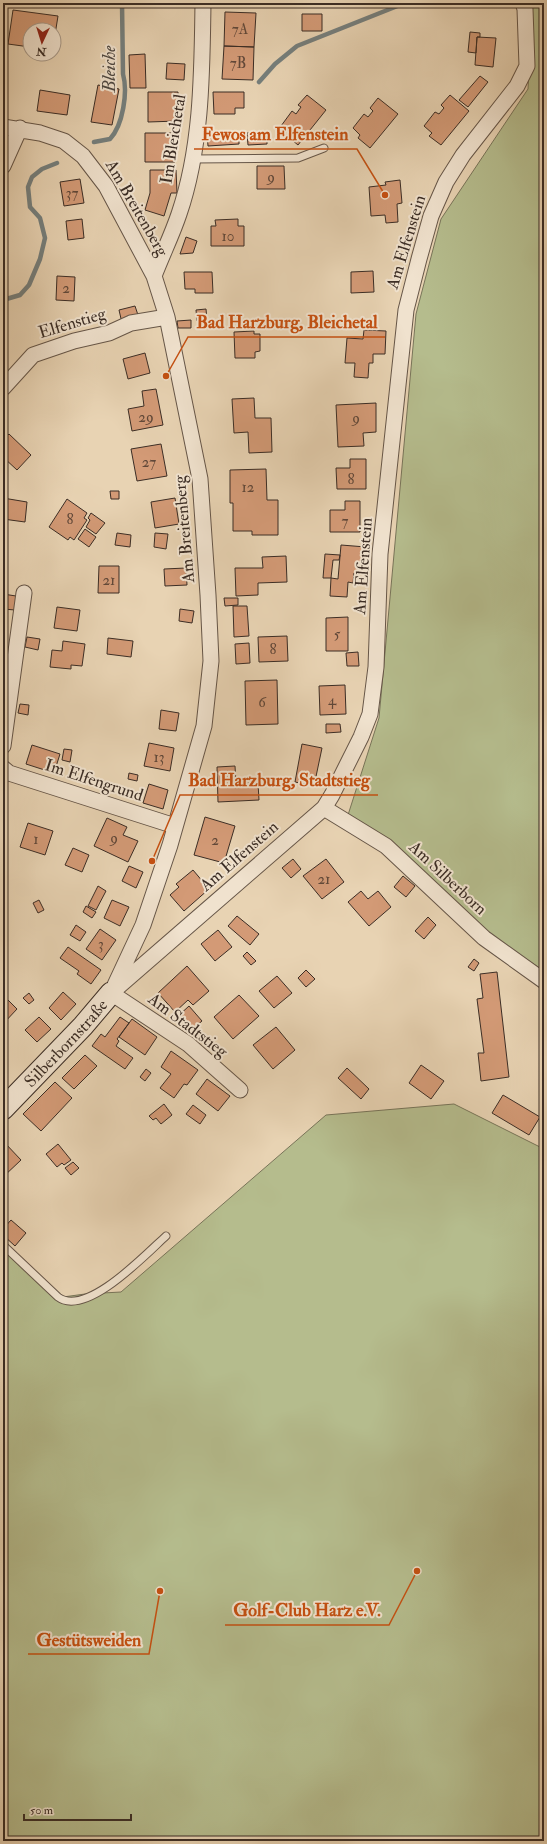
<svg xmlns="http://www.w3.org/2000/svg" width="547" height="1844" font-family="'IM FELL Double Pica',serif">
<rect width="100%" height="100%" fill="#e8d3b3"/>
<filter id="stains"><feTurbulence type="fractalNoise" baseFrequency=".005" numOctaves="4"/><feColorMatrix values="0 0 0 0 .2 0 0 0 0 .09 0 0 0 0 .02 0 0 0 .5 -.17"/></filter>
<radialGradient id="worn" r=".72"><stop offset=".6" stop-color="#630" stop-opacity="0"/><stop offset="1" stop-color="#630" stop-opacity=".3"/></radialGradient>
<path fill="#b5bc8d" stroke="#787459" d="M530 3H544V971L493 937 348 815 379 718 416 314 441 219 528 89 532 12Z
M454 1104 544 1149V1841H3V1241L63 1297 85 1294 121 1292 326 1115Z"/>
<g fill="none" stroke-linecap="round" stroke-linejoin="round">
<path stroke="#757f7d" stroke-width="4.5" d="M259 82 275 64 297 46 405 3
M94 142 110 139C123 125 128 92 123 74L122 3
M3 300 20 295 29 285 40 259 45 238 40 218 30 207 28 187 32 177 42 169 57 163"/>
</g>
<path fill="#d39a76" stroke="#3b2d25" d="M80 3H99V6Z
M158 3H184V6L158 7Z
M358 3H383V6L358 5Z
M13 10 58 16 54 41V30H30V47L8 44Z
M225 12 256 13 254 47 224 46Z
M302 14H322V31H302Z
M470 32 480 33V37H477L476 53 468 52Z
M477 37 496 38 493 67 475 65Z
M224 46 254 47 253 80 222 79Z
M145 54 146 88H130L129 55Z
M167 63 185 64 184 80 166 79Z
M480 76 488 82 468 107 459 100Z
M3 83 7 84 4 105 3 104Z
M98 85 119 89 112 125 91 122Z
M40 90 70 95 67 115 37 111Z
M148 92H178V121L148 122Z
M213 92H244V108H235V114H214Z
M307 95 326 110 298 145 286 135 289 132 281 126 292 111 296 114 301 107 298 105Z
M450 95 469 111 441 145 429 136 432 133 424 126 435 112 439 114 444 108 441 105Z
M378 98 398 114 370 148 358 138 360 135 353 128 364 114 368 117 373 111 370 108Z
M239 132V144L208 146 207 133Z
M267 132V144L248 145 247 133Z
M145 133H175V162H145Z
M257 166H284L285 189H257Z
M150 170H176L177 193H171L164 216 145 210 150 193Z
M80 179 84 203 64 206 60 182Z
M400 180 402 203 397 204 398 222 386 223 385 215 371 216 369 187 386 185 385 182Z
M82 219 84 238 68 240 66 221Z
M238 219V226H244V246H211V226H216L215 220Z
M186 237 197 241 193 253 180 254Z
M373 271 374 292 351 293V272Z
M184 272H212L213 293H195V289H185Z
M57 276 75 277 74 301 56 300Z
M135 306 139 318 122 323 119 310Z
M206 309 207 320 197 321 196 310Z
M191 320V328H178L177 321Z
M364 330 386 331 385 354H373V363H369L368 378 354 377 355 363H345L347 338 363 339Z
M254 331V334H260V351L255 352V358H235L234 332Z
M145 353 150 373 128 379 123 359Z
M156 389 163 425 132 431 128 409 144 406 142 391Z
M254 398 255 418H271L272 452 249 453 248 432 234 433 232 399Z
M376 403V432L363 433 364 446 338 447 336 405Z
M9 434 31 455 17 470 3 457V440Z
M161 444 167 476 137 481 131 449Z
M350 459H366V489H337L336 468H350Z
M266 469 267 500H278V535H252V531H233V503H230V470Z
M110 491H119V499H111Z
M3 498 27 502 25 522 3 519Z
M175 498 179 524 155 528 151 502Z
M67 499 87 513 84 518 87 520 74 540 70 537 68 540 49 527Z
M345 501H360V532H330V510H345Z
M91 513 105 523 96 534 86 527 90 520 88 518Z
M85 529 96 537 89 547 78 539Z
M117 533 131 535 130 547 115 545Z
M155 533 168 534 166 549 154 547Z
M341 545 366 547 364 574 354 573 353 583 348 582 347 597 330 596 331 578 338 579Z
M325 554 340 555 339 560H333L331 578H323Z
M286 556 287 582 258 583V595L236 596 235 568H263L262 557Z
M99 566H119V593H98Z
M186 568 187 585 165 586 164 569Z
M3 594 16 596 15 610 3 609Z
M224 598H238V605L225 606Z
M233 606H247L249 636 234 637Z
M57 607 80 610 77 631 54 628Z
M180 609 194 611 192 623 179 621Z
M348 617V651H326V618Z
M287 636 288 661 259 662 258 637Z
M27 637 40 639 38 650 25 647Z
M108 638 133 641 131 657 107 654Z
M63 641 85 644 82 666 71 665V669L50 667 52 650 62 651Z
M249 643 250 663 236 664 235 644Z
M3 649H6L3 665Z
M358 652 359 666H347L346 653Z
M277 680 278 724 246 725 245 681Z
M345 685 346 714 320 715 319 686Z
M20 704 29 705 28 715 18 713Z
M161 710 179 713 176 731 159 729Z
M326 724H340L341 732 326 733Z
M149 743 174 748 170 771 144 766Z
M302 744 322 748 314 786 295 782Z
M32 745 60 754 54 773 26 764Z
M64 749 72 750 70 762 62 760Z
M235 766 236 783H258L259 800 218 802 217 767Z
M129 773 138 775 137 781 128 779Z
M149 784 168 790 163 809 143 803Z
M124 789 130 791 128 797 122 795Z
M205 817 235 826 224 863 194 855Z
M107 818 127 827 123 835 138 841 128 862 94 846Z
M28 823 53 831 45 855 20 847Z
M73 848 89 855 82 872 65 865Z
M293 859 301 869 291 878 282 868Z
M326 859 344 882 322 899 303 876Z
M129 866 143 872 136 888 122 881Z
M193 870 209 889 184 911 170 895 179 887 176 884Z
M403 876 415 886 406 897 394 887Z
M98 886 106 891 96 910 88 906Z
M361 891 368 899 378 891 391 907 369 926 348 902Z
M39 900 44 910 38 913 33 903Z
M112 900 129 907 120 926 104 918Z
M86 906 96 912 92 918 83 912Z
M237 916 259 934 250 945 228 926Z
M428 917 436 925 424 939 415 931Z
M76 925 86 932 80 941 70 935Z
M100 929 116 940 102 960 86 949Z
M218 930 232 947 215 961 201 944Z
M68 947 101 970 91 984 77 974 79 971 60 958Z
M247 952 256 961 251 965 243 956Z
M474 959 479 963 474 971 468 967Z
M187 966 209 991 193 1005 188 1000 175 1012 158 993Z
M306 970 315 979 306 987 298 978Z
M497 972 509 1077 481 1081 478 1053H484L477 999 483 998 480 974Z
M277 976 292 993 274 1008 259 991Z
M63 992 76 1004 61 1020 49 1008Z
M29 993 34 1000 29 1004 23 998Z
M3 995 17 1009 3 1024Z
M239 995 259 1016 233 1039 214 1017Z
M189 1006 202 1021 190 1031 177 1017Z
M39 1017 51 1029 37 1042 25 1030Z
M120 1017 129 1023 117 1039 119 1041 116 1046 133 1058 125 1069 92 1046 101 1034 105 1037Z
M132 1019 157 1037 145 1055 119 1037Z
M276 1027 295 1050 273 1069 253 1045Z
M171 1051 198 1070 187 1085 184 1084 174 1098 160 1088 171 1074 161 1067Z
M85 1055 97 1066 74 1089 62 1078Z
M421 1065 444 1081 431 1099 409 1083Z
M347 1068 369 1089 361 1099 338 1078Z
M146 1069 151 1073 145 1081 140 1077Z
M207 1079 230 1096 218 1111 196 1094Z
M55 1082 72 1098 41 1131 23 1114Z
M503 1095 540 1117 529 1135 492 1113Z
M164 1104 172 1115 161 1124 156 1118 153 1120 149 1116Z
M193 1105 206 1115 200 1124 186 1114Z
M4 1142 21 1160 3 1177V1143Z
M58 1144 71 1160 64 1165 62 1163 57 1167 46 1154Z
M73 1162 79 1168 71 1175 65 1168Z
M11 1220 26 1233 15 1246 3 1235V1229Z"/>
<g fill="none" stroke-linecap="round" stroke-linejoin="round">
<defs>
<path id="lane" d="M193 159 298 158 324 148
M3 1245 58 1297C86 1318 146 1254 166 1236"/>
<path id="street" d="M3 127 40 133 64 141 83 156 106 186 154 276 167 317 200 479 208 595 211 661 204 726 170 845 143 925 115 985
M3 166 20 128
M154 276C162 255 172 235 179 214 202 147 202 73 203 3
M3 388 33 355 74 341 109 333 131 323 167 317
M3 746 24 593
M3 768 9 773 175 826
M324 808 386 846 484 938 544 981
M111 993 324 808 332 795 361 737 370 714 376 667 380 554 406 310 419 259 431 216 446 182 463 155 517 86 527 66 525 9 523 3
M111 993 188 1044 240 1090"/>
<g id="secondary">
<path id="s1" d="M3 1109 83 1026 111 993"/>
</g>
</defs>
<use href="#lane" stroke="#665648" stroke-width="9"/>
<use href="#street" stroke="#665648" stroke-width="17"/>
<use href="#secondary" stroke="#3b2d25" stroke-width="23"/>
<use href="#lane" stroke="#f0e2ce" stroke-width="7"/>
<use href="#street" stroke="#f0e2ce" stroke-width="15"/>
<use href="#secondary" stroke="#f0e2ce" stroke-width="21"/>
</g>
<g text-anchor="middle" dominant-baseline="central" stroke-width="4" stroke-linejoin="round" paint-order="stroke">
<g font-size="15" fill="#614839">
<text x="240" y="29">7A</text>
<text x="238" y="63">7B</text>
<text x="271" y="177">9</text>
<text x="72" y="193">37</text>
<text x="228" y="236">10</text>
<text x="66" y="288">2</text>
<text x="146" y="417">29</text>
<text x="356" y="418">9</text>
<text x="149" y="462">27</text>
<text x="351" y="479">8</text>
<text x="248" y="487">12</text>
<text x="70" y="519">8</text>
<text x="345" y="521">7</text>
<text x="109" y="580">21</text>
<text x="337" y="634">5</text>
<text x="273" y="649">8</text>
<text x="332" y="700">4</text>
<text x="262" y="702">6</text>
<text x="159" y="757">13</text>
<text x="114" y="838">9</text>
<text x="36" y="839">1</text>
<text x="215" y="840">2</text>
<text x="324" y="879">21</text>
<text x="101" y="944">3</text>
</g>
<g font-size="17" fill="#3b2d25" stroke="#f0e2ce">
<text transform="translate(173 139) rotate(-81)">Im Bleichetal</text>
<text transform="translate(137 208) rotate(60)">Am Breitenberg</text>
<text transform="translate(406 242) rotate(-73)">Am Elfenstein</text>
<text transform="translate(72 323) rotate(-17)">Elfenstieg</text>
<text transform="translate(184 529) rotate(-95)">Am Breitenberg</text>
<text transform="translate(363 566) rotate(-86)">Am Elfenstein</text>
<text transform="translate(94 780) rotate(18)">Im Elfengrund</text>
<text transform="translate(239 856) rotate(-41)">Am Elfenstein</text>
<text transform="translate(448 878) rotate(43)">Am Silberborn</text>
<text transform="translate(188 1025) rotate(37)">Am Stadtstieg</text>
<text stroke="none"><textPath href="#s1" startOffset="91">Silberbornstraße</textPath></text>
</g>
<g font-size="18" font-style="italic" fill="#4e4842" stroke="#f0e2ce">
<text transform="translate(109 69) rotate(-90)">Bleiche</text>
</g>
</g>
<path fill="none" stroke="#c55011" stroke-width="1.5" d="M385 195L357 149H194M166 376L188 337H385M152 861L180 795H378M417 1571L389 1625H225M160 1591L149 1654H28"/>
<g fill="#c55011" stroke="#f0e2ce" stroke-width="1.5">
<circle cx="385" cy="195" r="4"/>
<circle cx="166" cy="376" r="4"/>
<circle cx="152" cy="861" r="4"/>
<circle cx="417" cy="1571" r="4"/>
<circle cx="160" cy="1591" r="4"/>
</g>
<g font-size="18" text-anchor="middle" font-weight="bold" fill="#c55011" stroke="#f0e2ce" stroke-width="4" stroke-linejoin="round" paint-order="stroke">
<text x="275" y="140">Fewos am Elfenstein</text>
<text x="287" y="328">Bad Harzburg, Bleichetal</text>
<text x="279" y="786">Bad Harzburg, Stadtstieg</text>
<text x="307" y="1616">Golf-Club Harz e.V.</text>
<text x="89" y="1646">Gestütsweiden</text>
</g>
<rect width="547" height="1844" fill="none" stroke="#e8d3b3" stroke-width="16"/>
<rect x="4" y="4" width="539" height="1836" fill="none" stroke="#3b2d25" stroke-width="2"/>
<rect x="8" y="8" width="531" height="1828" fill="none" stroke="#3b2d25"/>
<g transform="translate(42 42) rotate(184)"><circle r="19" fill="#f0e2ce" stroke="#a89a8a"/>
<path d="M0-3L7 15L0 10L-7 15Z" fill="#8f2418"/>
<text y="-6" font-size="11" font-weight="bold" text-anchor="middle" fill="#3b2d25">N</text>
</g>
<path d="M24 1814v6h107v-6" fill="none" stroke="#3b2d25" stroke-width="2"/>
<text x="30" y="1814" font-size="12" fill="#3b2d25" stroke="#f0e2ce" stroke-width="3" paint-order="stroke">50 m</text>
<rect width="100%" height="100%" filter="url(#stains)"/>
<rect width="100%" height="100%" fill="url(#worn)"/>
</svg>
